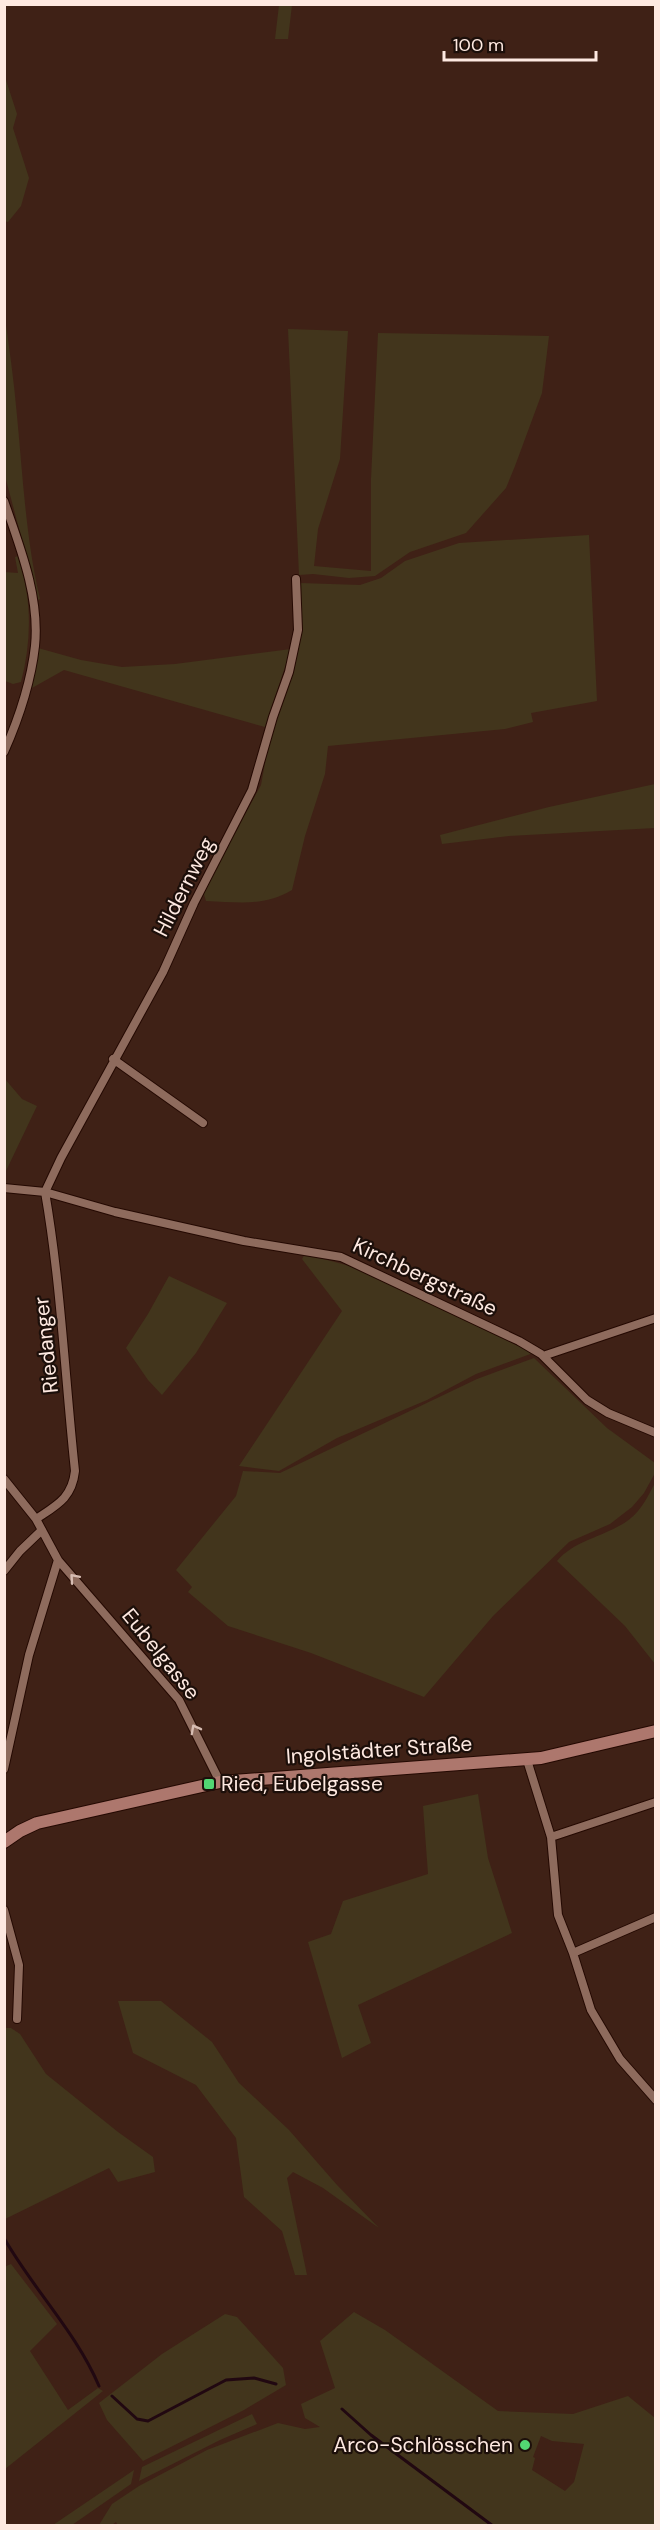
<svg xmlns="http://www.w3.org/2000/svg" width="660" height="2530" font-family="'DM Sans',sans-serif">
<rect width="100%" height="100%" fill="#3f2116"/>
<path fill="#42351c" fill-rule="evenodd" d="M279 5H292L288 39H275Z
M5 77 17 114 13 128 29 178 21 206 8 222 4 221Z
M4 311C9 346 14 381 17 416 23 478 26 540 40 599L38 600 5 476Z
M288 329 348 331 340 459 318 529 314 566 371 571V479L378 333 549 336 542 393 515 466 506 488 466 533 410 552 375 576 349 578 313 574 299 575Z
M589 535 597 701 531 713 533 722 505 729 328 746 325 774 305 836 292 890C263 907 238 902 206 901L203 891 261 785 270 736 294 671 300 640V583L360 585 381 578 405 561 459 543Z
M18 556C32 598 32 640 21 682L13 684 5 681 4 572 18 573 15 557Z
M38 648 81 660 122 667 175 664 291 649 265 727 64 670 32 688Z
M655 784V828L509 836 442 844 440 835 549 807Z
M5 1079 22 1099 37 1106 5 1173Z
M305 1254 357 1268 533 1353 476 1374 427 1400 337 1438 279 1471 239 1466 342 1311 302 1259Z
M169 1276 227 1303 196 1353 162 1395 148 1380 126 1348 148 1314Z
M534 1358 607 1428 655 1463V1473L644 1493 632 1507 610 1524 569 1542 493 1616 424 1697 311 1653 228 1626 188 1592 192 1587 176 1570 236 1496 243 1471 280 1473 477 1379Z
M655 1483V1664L625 1626 557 1561C578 1536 617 1536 638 1511 645 1503 650 1492 655 1483Z
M478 1794 488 1858 512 1933 358 2005 371 2043 342 2058 308 1942 331 1934 343 1901 428 1874 423 1806Z
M118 2001H161L212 2042 239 2083 289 2130 337 2185 379 2228 323 2188 293 2172 287 2178 307 2275H295L282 2231 244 2197 236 2138 196 2085 133 2053Z
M5 2028H11L20 2034 46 2074 118 2132 153 2157 155 2172 118 2182 109 2168 5 2219Z
M11 2264 57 2324 30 2351 68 2410 98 2388 103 2391 5 2469 4 2267Z
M354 2312 385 2330 498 2411 573 2414 628 2396 655 2418V2525L118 2526 116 2522 112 2525H99L112 2504 139 2486 207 2450 278 2423 305 2429 320 2427 305 2418 301 2404 335 2388 320 2341ZM541 2436 552 2441 584 2444 574 2482 565 2491 532 2470 535 2458 533 2457Z
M225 2314 237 2317 283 2368 286 2385 244 2410 143 2461 107 2420 99 2403 162 2354Z
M252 2414 257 2424 220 2440 139 2481 142 2467Z
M134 2470 131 2484 72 2525H53Z"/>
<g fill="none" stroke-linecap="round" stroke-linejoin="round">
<path stroke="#210811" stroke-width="3" d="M4 2238C33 2289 76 2332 99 2386
M112 2396 137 2419 148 2421 226 2380 254 2378 276 2384
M342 2409 371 2435 493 2526"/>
<defs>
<path id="minor" d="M4 501C20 547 40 597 35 646 31 682 19 718 4 752
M113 1059 203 1123
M4 1188 45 1192 115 1212 244 1241 341 1257 519 1341 541 1354 587 1400 608 1413 656 1433
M45 1192 61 1158 163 972 194 903 252 790 273 717 289 672 298 630 296 579
M543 1356 656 1318
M4 1479 36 1519 58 1560 179 1700 220 1782
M36 1519C57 1505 72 1498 75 1471 65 1378 61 1284 45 1192
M4 1571 20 1551 42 1530
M527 1760 551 1837 558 1915 573 1953 591 2010 620 2059 656 2100
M4 1769 29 1655 58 1560
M551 1837 656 1802
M4 1910 19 1965 17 2019
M573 1953 656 1917"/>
<path id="secondary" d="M4 1842 20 1831 37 1823 220 1782 541 1758 656 1731"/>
</defs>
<use href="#minor" stroke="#240902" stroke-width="10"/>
<use href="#secondary" stroke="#240902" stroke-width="14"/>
<use href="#minor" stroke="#8e6b5d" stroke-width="8"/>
<use href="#secondary" stroke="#ad776d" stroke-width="12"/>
</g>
<defs><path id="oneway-chevron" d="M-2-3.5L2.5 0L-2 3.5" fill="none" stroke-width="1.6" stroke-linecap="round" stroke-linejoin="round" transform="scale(1.5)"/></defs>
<g stroke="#d7bdb3">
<use href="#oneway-chevron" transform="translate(74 1578) rotate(-131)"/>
<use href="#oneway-chevron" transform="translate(195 1729) rotate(-118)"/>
</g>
<g fill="#52d673" stroke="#1c0f0a" stroke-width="2">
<rect x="203" y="1778" width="12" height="12" rx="3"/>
<circle cx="525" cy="2445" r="6"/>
</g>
<g text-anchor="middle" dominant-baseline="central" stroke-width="4.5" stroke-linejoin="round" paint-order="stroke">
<g font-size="21" fill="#fee9e1" stroke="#1c0f0a">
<text transform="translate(184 887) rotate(-63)">Hildernweg</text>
<text transform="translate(425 1277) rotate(25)">Kirchbergstraße</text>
<text transform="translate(46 1345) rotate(-96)">Riedanger</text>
<text transform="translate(161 1654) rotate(51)">Eubelgasse</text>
<text transform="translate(379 1750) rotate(-4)">Ingolstädter Straße</text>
</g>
<g font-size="21" fill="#fee9e1" stroke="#1c0f0a" text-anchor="start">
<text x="221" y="1784">Ried, Eubelgasse</text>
<text x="513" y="2445" text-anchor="end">Arco-Schlösschen</text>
</g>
</g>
<rect width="660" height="2530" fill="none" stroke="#fee9e1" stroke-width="12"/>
<path d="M444 51v9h152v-9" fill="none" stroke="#fee9e1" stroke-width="3"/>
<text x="453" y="51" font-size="18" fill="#fee9e1" stroke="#1c0f0a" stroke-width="4.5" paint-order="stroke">100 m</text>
</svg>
